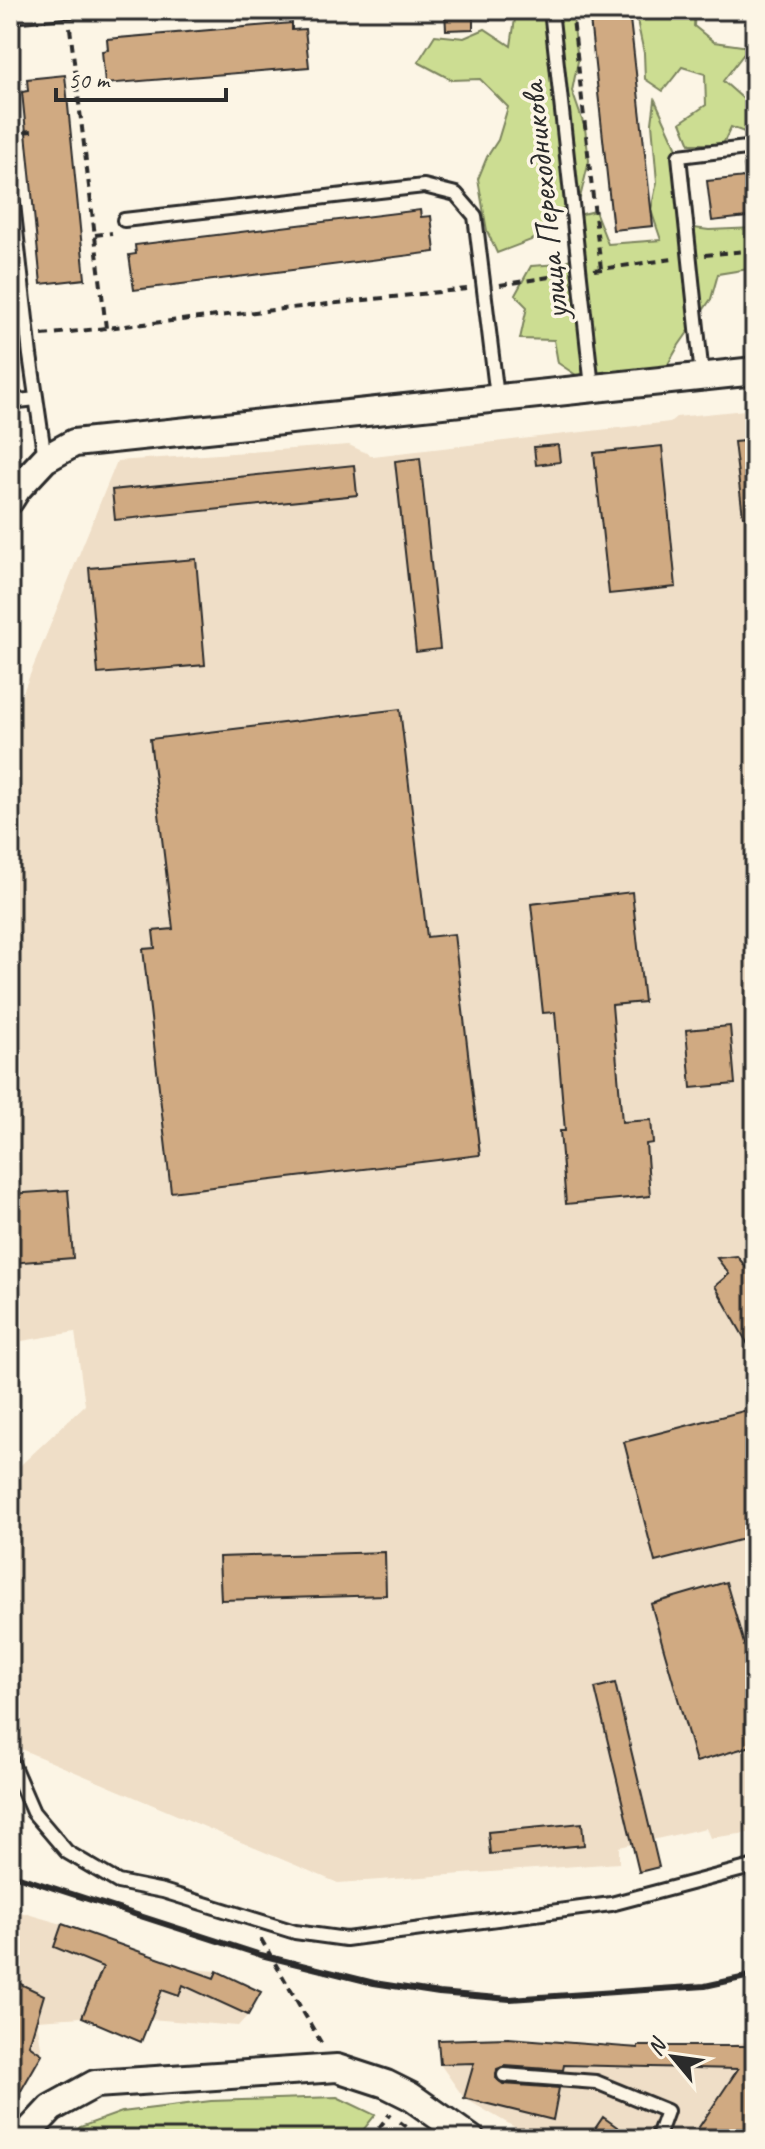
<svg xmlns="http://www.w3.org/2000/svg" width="765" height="2149" font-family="Caveat,sans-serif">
<rect width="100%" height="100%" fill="#fcf5e5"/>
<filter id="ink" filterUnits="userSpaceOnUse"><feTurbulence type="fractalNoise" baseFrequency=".0125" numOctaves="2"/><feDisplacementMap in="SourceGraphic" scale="16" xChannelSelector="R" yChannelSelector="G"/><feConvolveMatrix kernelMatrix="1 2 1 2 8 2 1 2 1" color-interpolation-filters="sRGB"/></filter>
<g filter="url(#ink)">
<path fill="#efdec7" d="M755 409V1832L710 1838 706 1828 638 1843 619 1847V1863L338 1883 16 1747 10 1733V1475L85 1405 75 1332 10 1343V724L117 461 349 445 373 456 670 422 676 417Z
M10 1909 62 1924 190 1969 217 1971 261 1992 248 2015 238 2026 150 2019 141 2042 82 2017 37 2020 42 2054 10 2110Z
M508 2038 614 2046H727L755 2040V2139H535L464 2098 440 2064 438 2040Z"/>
<path fill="#ccdd92" stroke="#7c845e" stroke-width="2" d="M511 10H572L578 61 572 91 585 128 589 161 580 198 552 216 534 239 497 253 487 231 478 179 487 157 498 140 508 107 480 79 452 80 418 62 435 35 464 38 485 29 511 46 515 19Z
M637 10H695L694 26 714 42 749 47 723 81 748 103H755V136L731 127 723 144H690L681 122 706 105 705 74 682 67 663 91 645 79 644 53 638 25Z
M655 100 690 177 686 227 709 230 755 228V268L718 274 711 299 679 345 659 380 618 372 579 377 558 363 554 340 520 339 527 307 515 295 531 266 560 264 578 255 574 216 595 211 608 244 661 240 651 210 657 182 652 123Z
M337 2097 375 2115 356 2139H70L80 2127 122 2112 211 2101Z"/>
<path fill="#d0aa82" stroke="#2b2b2b" stroke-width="2" d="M473 10V29L446 30 445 11Z
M589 10H629L653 226 613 230Z
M292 23V30L305 29 309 67 105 84 102 51 108 50 107 39Z
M65 75 85 279 41 284 22 92 28 91 27 79Z
M755 176V216L712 221 707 181Z
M420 210 421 217 431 216 435 252 134 290 129 255 136 254 135 245Z
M755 440V515L743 516 734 442Z
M558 445 560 462 536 465 534 447Z
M662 446 676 587 609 594 594 453Z
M420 458 440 649 416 652 395 461Z
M354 465 357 495 115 520 112 490Z
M196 559 205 665 98 674 89 568Z
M400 709 427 937 454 934 480 1155 171 1192 143 949 155 948 153 931 173 929 150 739Z
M632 892 644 1002 612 1005 622 1122 651 1120 653 1143 646 1144 650 1196 566 1204 560 1131H565L555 1012 543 1013 531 904Z
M730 1026 735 1084 691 1088 686 1030Z
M68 1190 73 1258 10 1263V1194Z
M737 1256 755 1278V1357L715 1286 729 1274 717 1258Z
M755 1408V1536L655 1562 624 1442Z
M385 1552 386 1595 221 1600 219 1557Z
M726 1582 755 1682V1745L696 1762 651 1604Z
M615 1683 659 1867 639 1872 595 1688Z
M582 1823 584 1845 490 1854 488 1832Z
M62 1924 214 1978 217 1971 261 1992 248 2015 183 1985 179 1996 162 1990 141 2042 82 2017 103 1967 54 1947Z
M10 1979 44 1995 29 2045 42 2054 10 2110Z
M508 2038 638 2048V2046H754L755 2045V2124L744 2139H691L738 2069 564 2065 563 2070 505 2066 497 2069 496 2078 503 2084 559 2088 553 2120 464 2098 474 2063 440 2064 438 2040Z
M603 2117 634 2139H588Z"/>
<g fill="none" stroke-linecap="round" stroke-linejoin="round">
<defs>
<path id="service" d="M551 10 592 387
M10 16 75 10
M10 177 30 355 45 459
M124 220 424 186 456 194 475 216 497 397
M702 376 679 156 755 147
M10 402 36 399
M10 1759 33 1812 67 1852 118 1882 163 1891 295 1932 346 1939 611 1904 755 1866
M504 2075 596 2082 667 2111 657 2139"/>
<path id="minor" d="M10 500 17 489 45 459 74 443 755 371
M22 2139 51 2108 95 2084 337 2068 386 2084 410 2096 471 2139"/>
</defs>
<use href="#service" stroke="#2b2b2b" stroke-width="18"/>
<use href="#minor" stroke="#2b2b2b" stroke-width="32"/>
<path stroke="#2b2b2b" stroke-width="4" stroke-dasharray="8 6" stroke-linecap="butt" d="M572 10 601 269
M70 28 106 328
M10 133 33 131
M17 133 20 162
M745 164 747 177
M95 235 112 233
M705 255 755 250
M594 270 673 259
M500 285 562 275
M42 335 467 289
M261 1939 323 2046
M400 2122 423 2139
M370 2139 390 2114"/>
<use href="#service" stroke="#fcf5e5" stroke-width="12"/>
<use href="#minor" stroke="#fcf5e5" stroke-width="26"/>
<path stroke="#2b2b2b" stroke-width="6" d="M10 1874 261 1955 374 1983 439 1993 510 1999 705 1986 755 1975"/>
</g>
</g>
<g text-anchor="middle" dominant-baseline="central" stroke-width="7" stroke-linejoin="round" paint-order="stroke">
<g font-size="34" fill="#2b2b2b" stroke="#fcf5e5">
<text transform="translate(544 201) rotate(-96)">улица Переходникова</text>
</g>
</g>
<rect width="765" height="2149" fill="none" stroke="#fcf5e5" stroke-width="40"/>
<rect x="20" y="20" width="725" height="2109" fill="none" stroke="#2b2b2b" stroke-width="3" filter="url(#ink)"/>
<g transform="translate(673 2057) rotate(299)" stroke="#fcf5e5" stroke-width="6" paint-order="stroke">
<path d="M0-6L14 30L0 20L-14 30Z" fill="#2b2b2b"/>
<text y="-12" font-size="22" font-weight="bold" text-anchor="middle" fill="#2b2b2b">N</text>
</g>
<path d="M56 88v12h170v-12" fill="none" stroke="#2b2b2b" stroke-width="4"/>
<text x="68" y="88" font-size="24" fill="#2b2b2b" stroke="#fcf5e5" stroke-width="6" paint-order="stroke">50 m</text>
</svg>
